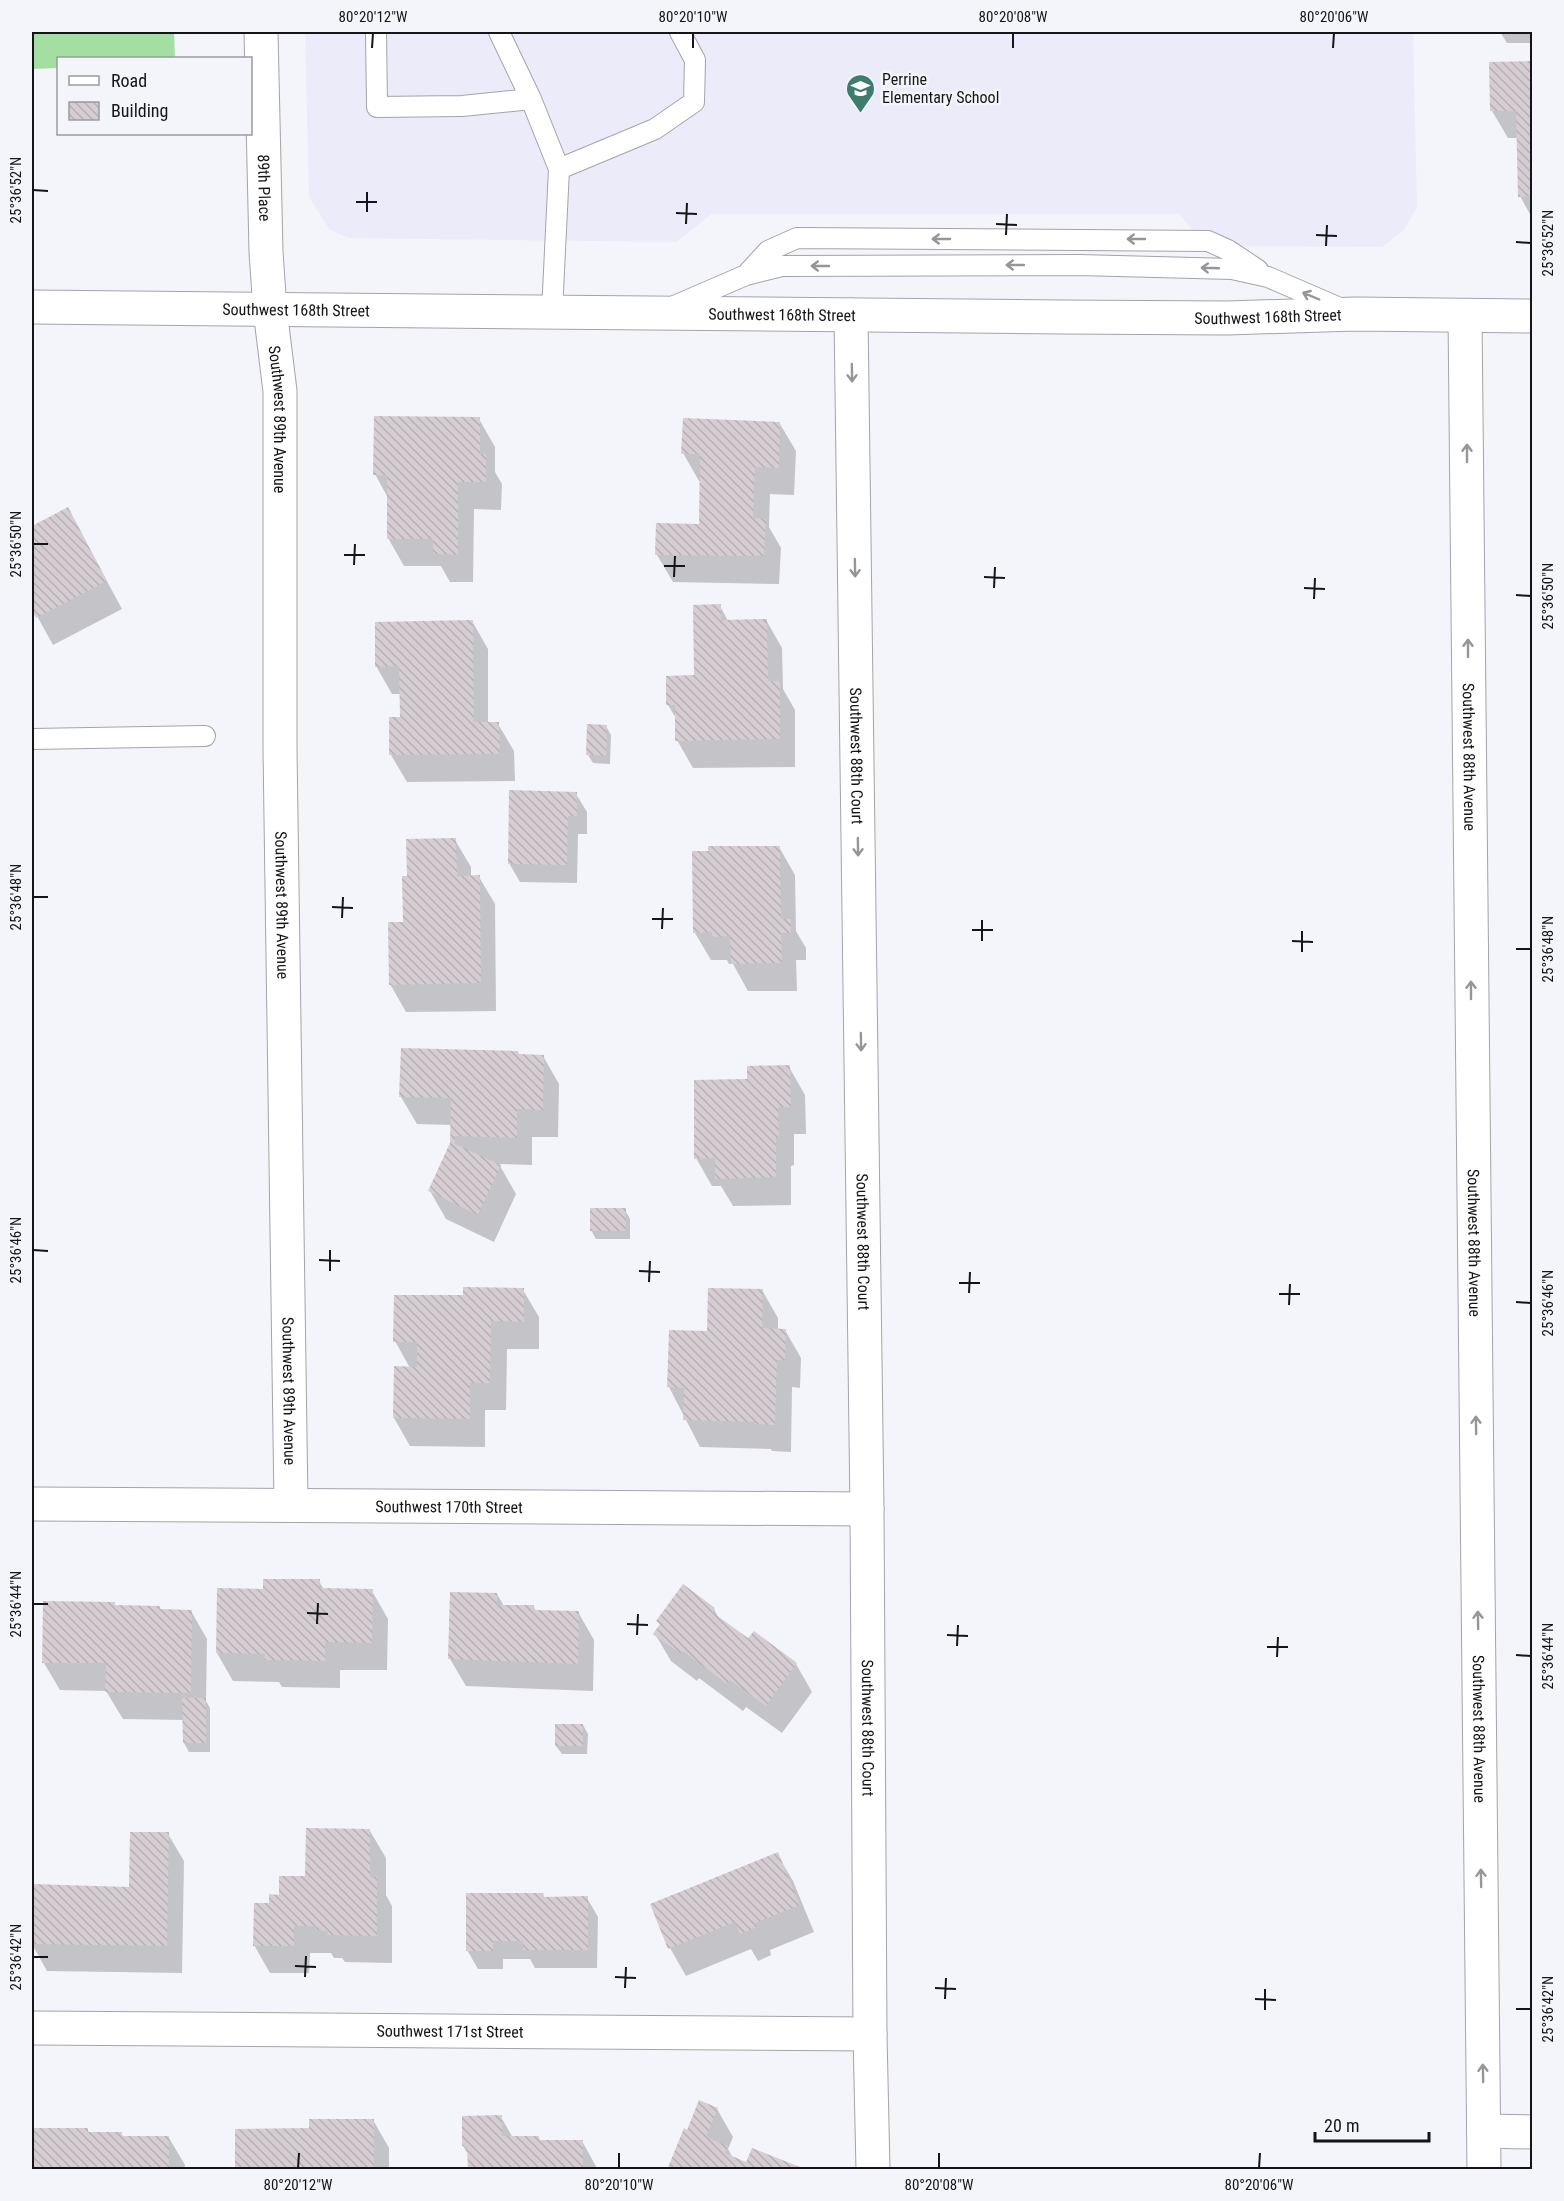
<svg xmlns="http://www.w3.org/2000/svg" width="1564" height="2201" font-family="'Roboto Condensed',sans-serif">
<defs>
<pattern id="building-back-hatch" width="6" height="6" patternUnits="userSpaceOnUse" patternTransform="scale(1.5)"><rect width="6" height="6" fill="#d5cdd1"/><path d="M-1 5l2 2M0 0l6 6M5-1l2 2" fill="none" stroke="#b6afb3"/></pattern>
</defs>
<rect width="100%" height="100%" fill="#f4f4fb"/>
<path fill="#ecebfa" d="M305 32H1413L1417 207 1404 230 1382 247 1206 246 1179 214H712L676 242 348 238 329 229 309 197Z"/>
<path fill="#a3dfa1" d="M32 32H174L175 58H58V68L32 69Z"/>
<path fill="#0003" d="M1500 32H1532V43H1507Z
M1532 63V218L1520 196 1518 138H1508L1492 111 1491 64Z
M479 419 495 447V472L502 484 501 510 474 509 473 582H450L441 566H404L388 538V498L375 474Z
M780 424 796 451 794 495 770 494 769 527 781 548 779 584 673 582 657 555 700 525 701 481H699L683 453Z
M68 509 122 609 53 645 32 607V528Z
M720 606 728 621 766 620 782 648 783 689 795 710V767L693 768 677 740V720L668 705 696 677Z
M472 621 488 649V724H498L514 751 515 781 407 782 391 755 402 719 401 694H392L376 666Z
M606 726 611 735 610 764 593 763 588 755Z
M576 794 587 812V834H578L577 883 520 882 509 863Z
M455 840 471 867V877H479L495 904 496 1011 406 1012 390 984 404 923 408 877Z
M779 847 795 875 796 931 806 948V960H796L797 991H748L733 964H729L727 960H711L695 933Z
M543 1056 559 1084 558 1137H532V1165L499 1164 516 1194 494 1242 446 1219 430 1191 451 1144 452 1125 417 1124 401 1097Z
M789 1067 805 1095 806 1134H794V1165L791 1166V1205L733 1206 721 1186H712L696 1158 749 1080Z
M625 1210 630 1219V1239H596L591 1230Z
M523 1290 539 1317V1349H507L506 1410H485V1447L410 1446 394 1418 395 1368H410L395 1341 464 1297Z
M762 1290 778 1318V1330H785L801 1358 800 1388 792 1387 791 1452 772 1451 771 1449 700 1447 669 1387 708 1332Z
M319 1581 324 1590 372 1591 388 1619 387 1670H340V1688L282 1687 279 1682 233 1681 217 1653 264 1590Z
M497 1594 504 1606 534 1607 536 1611 578 1612 594 1640 593 1691 466 1686 450 1659Z
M116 1607H159L162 1611H191L207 1639 206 1701 210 1708V1752H189L184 1743V1720L123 1719 106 1691 60 1690 44 1663Z
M714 1609 719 1619 749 1640 754 1633 796 1664 812 1692 782 1733 746 1707 743 1711 699 1678 697 1681 671 1661 655 1634 661 1626 658 1621Z
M583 1725 588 1734 587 1754H562L556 1746Z
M370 1831 386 1858V1895L392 1906V1963L345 1962 342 1958H334L331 1953H310L309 1973H270L254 1945 271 1905Z
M168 1834 184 1861 182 1973 47 1971 32 1944V1886L131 1889Z
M777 1854 793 1881 814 1932 770 1950 771 1955 758 1961 751 1949 686 1976 670 1948Z
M543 1895 545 1898H587L598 1917 597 1968H535L530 1959H503V1969H478L467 1950Z
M717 2109 733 2137 728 2149 733 2158 746 2164 800 2170H669L688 2132Z
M501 2117 513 2138 538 2137 541 2142 582 2141 598 2170H470L469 2156 463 2146Z
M373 2120 389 2148V2170H237L311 2130Z
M32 2129 88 2130 89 2133 121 2134 124 2137 169 2138 185 2165 184 2170H32Z"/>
<path fill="url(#building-back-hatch)" d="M1532 61V196L1518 197 1516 111H1490L1489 62Z
M374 416 480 417V454H486V482H458V555L433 554V539H387V475H373Z
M683 418 780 422 779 468 755 467 753 518 766 519 764 556 655 555 656 523 699 524 700 454H681Z
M68 507 107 581 36 618 32 610V526Z
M721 604V620L767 619 768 681H780V739L675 741V705H666V676L694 675 693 605Z
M473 620 474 722H499L500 754 389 755V717H400L399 666 375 667V622Z
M587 724 607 725 606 756 586 755Z
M509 790 577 792V816H568L567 865 508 864Z
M456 838 457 876 480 875 481 983 389 985 388 922H403L402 876H407L406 839Z
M708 846H780L781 919H791V933H781L782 963 731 964 730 936 712 937V932L693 933 692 851H708Z
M401 1048 518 1051 519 1054 544 1055 543 1110 517 1109V1138L455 1136V1144L501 1165 478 1215 428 1191 450 1143 451 1098 399 1097Z
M790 1065 791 1107H778L779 1138H776V1177L715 1179V1158L694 1159V1080L747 1079V1066Z
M590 1208H626V1231H590Z
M463 1287 524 1288V1322L491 1321 490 1383H470V1419L393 1418 394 1366 417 1367V1342H393L394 1295H463Z
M708 1288 763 1289 762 1328 786 1329 785 1360H777L775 1425 755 1424V1422L683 1420 684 1388 667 1387 669 1330 707 1331Z
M263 1579H320L319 1588 373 1589 372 1643 325 1642V1661L264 1660 265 1654 216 1653 217 1588 263 1589Z
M683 1584 715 1608 712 1612 748 1638 754 1631 797 1663 766 1706 730 1680 727 1684 683 1651 681 1654 653 1634 660 1624 656 1621Z
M450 1592 497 1593V1605H534V1610L579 1611 578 1664 448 1659Z
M43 1601 115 1602V1605L160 1606V1609L192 1610 191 1693 105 1692 106 1663H42Z
M182 1698H206V1743H183Z
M555 1724H583V1746H555Z
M306 1828 370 1829V1877H377V1936L328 1935 327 1931 316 1930V1926H294V1946H253L254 1903H269V1894L279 1895V1876H305Z
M130 1832H169L167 1946 32 1944V1884L129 1887Z
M778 1852 800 1905 755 1923 757 1927 740 1934 735 1922 668 1949 650 1904Z
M466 1893H543L544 1897 588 1896V1950H523V1941H493V1951H466Z
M699 2100 718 2108 706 2137 728 2146 725 2153 746 2162 752 2148 800 2167 799 2170H667L684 2128 687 2130Z
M502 2115V2136H539V2140H583V2170H468L467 2147 462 2146V2116Z
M309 2119H374V2170H235V2129L309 2128Z
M32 2128H88V2132H122V2136H169V2170H32Z"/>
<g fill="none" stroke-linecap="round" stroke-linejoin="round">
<defs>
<path id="service" d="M376 32 377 107 462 106 531 99
M499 32 531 99 559 169 552 312
M559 169 655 129 694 102 695 60 680 32
M746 275 768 251 797 238 1208 241 1228 250 1258 270
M672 307 746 275 782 266 1079 265 1232 269 1268 277 1342 309
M32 739 205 736"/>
<g id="minor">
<path id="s1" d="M261 32 266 252 270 310 280 391V749L291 1504"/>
<path id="s2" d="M851 315 867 1509 870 2034 873 2170"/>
<path id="s3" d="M1465 316 1484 2170"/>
<path id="s4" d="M32 1504 867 1509"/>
<path id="s5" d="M32 2028 870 2034"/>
<path d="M1484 2131 1532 2132"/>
</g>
<g id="tertiary">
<path id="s6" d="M32 307 1061 317 1228 318 1355 314 1532 316"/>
</g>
</defs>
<use href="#service" stroke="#a4a3ab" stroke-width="22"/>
<use href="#minor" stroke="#a4a3ab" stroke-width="35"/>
<use href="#tertiary" stroke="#a4a3ab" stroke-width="35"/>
<use href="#service" stroke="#fff" stroke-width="20"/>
<use href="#minor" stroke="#fff" stroke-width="33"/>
<use href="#tertiary" stroke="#fff" stroke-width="33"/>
</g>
<defs><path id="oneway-shaft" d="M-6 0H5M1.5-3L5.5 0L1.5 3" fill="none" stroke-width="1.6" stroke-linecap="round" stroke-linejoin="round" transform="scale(1.5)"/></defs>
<g stroke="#969597">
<use href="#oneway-shaft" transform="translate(941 239) rotate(-180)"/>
<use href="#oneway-shaft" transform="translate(1136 239) rotate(-180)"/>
<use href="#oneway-shaft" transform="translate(1015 265) rotate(180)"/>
<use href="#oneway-shaft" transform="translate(820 266) rotate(180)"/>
<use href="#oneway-shaft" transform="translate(1210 268) rotate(-178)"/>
<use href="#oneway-shaft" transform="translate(1311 296) rotate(-157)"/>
<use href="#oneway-shaft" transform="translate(852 373) rotate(89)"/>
<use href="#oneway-shaft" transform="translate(1467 453) rotate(-90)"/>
<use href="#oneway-shaft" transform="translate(855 568) rotate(89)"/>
<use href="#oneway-shaft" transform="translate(1468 648) rotate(-90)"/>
<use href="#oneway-shaft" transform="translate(858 847) rotate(89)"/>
<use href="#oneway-shaft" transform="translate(1471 990) rotate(-90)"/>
<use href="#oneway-shaft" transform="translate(861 1042) rotate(89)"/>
<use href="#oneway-shaft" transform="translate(1476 1425) rotate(-91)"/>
<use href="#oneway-shaft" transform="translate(1478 1620) rotate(-91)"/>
<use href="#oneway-shaft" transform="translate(1481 1878) rotate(-91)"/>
<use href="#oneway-shaft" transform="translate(1483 2073) rotate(-91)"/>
</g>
<path fill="none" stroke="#151417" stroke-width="2" d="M372 48 373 33M693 48V33M1013 48V33M1333 48 1334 33M33 190 48 191M356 202H377M367 212V192M676 213 697 214M686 224 687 203M996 224 1017 225M1006 235 1007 214M1316 235 1337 236M1516 242 1531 243M1326 246 1327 225M33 544H48M344 555H365M354 565 355 544M664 566H685M674 577 675 556M984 577 1005 578M994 588 995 567M1304 588 1325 589M1516 595 1531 596M1314 599 1315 578M33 897H48M332 907 353 908M342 918 343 897M652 919H673M662 929 663 908M972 930H993M982 941V920M1292 941 1313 942M1516 949H1531M1302 952V931M33 1250 48 1251M319 1260 340 1261M330 1271V1250M639 1271 660 1272M649 1282 650 1261M959 1283H980M969 1293 970 1272M1279 1294H1300M1516 1302 1531 1303M1289 1305 1290 1284M33 1604H48M307 1613 328 1614M317 1624 318 1603M627 1624 648 1625M637 1635 638 1614M947 1635 968 1636M957 1646 958 1625M1267 1647H1288M1516 1655 1531 1656M1277 1657 1278 1637M33 1957H48M295 1966 316 1967M305 1977 306 1956M615 1977 636 1978M625 1988 626 1967M935 1988 956 1989M945 1999 946 1978M1255 1999 1276 2000M1516 2009H1531M1265 2010V1989M298 2168 299 2153M619 2168V2153M939 2168V2153M1259 2168 1260 2153"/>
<defs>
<symbol id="school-pin" viewBox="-11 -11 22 30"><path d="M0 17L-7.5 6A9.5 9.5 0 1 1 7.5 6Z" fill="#3c7d6d" stroke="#f4f4fb"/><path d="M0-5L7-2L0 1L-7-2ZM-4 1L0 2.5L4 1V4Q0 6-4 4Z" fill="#fff"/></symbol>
</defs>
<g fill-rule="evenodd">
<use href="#school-pin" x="844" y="72" width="33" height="45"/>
</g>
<g text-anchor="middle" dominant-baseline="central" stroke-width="5" stroke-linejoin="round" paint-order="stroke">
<g font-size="16" fill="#151417" stroke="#f4f4fb" text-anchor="start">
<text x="882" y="79">Perrine<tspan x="882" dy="18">Elementary School</tspan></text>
</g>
<g font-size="16" fill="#151417" stroke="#f4f4fb">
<text stroke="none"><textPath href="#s1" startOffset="156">89th Place</textPath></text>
<text stroke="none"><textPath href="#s6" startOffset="264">Southwest 168th Street</textPath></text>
<text stroke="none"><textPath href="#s6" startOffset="750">Southwest 168th Street</textPath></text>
<text stroke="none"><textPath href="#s6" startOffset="1236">Southwest 168th Street</textPath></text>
<text stroke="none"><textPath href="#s1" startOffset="388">Southwest 89th Avenue</textPath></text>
<text stroke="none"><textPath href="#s2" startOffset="441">Southwest 88th Court</textPath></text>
<text stroke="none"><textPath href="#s3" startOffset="441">Southwest 88th Avenue</textPath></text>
<text stroke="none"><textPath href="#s1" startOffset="874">Southwest 89th Avenue</textPath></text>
<text stroke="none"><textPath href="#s2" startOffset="927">Southwest 88th Court</textPath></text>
<text stroke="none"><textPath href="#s3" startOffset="927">Southwest 88th Avenue</textPath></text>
<text stroke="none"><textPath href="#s1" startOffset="1360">Southwest 89th Avenue</textPath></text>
<text stroke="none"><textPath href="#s4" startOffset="417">Southwest 170th Street</textPath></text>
<text stroke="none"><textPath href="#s2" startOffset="1413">Southwest 88th Court</textPath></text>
<text stroke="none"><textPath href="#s3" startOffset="1413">Southwest 88th Avenue</textPath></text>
<text stroke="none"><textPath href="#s5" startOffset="418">Southwest 171st Street</textPath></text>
</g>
</g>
<rect width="1564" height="2201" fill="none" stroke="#f4f4fb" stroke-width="66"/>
<rect x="57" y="57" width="195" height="78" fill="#f4f4fb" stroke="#9b9aa0" stroke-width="1.5"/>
<rect x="69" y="76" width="30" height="9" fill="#ffffff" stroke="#9b9aa0" stroke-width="1.5"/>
<text x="111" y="87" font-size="18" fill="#151417">Road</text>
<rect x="69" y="102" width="30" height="18" fill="url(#building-back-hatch)" stroke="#9b9aa0" stroke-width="1.5"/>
<text x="111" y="117" font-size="18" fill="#151417">Building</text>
<path d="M1315 2132v9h114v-9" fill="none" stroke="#151417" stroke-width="3"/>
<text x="1324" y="2132" font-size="18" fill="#151417" stroke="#f4f4fb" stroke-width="4.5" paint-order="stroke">20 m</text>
<rect x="33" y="33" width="1498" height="2135" fill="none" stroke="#151417" stroke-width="2"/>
<g font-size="15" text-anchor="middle" fill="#151417">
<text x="373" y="22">80°20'12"W</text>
<text x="693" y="22">80°20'10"W</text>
<text x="1013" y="22">80°20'08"W</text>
<text x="1334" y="22">80°20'06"W</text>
<text transform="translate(16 190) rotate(-90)" y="5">25°36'52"N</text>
<text transform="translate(1548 243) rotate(-90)" y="5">25°36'52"N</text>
<text transform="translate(16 544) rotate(-90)" y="5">25°36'50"N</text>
<text transform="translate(1548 596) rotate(-90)" y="5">25°36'50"N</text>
<text transform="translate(16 897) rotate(-90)" y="5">25°36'48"N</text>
<text transform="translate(1548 949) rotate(-90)" y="5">25°36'48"N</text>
<text transform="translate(16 1250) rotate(-90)" y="5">25°36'46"N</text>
<text transform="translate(1548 1303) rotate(-90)" y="5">25°36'46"N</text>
<text transform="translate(16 1604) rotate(-90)" y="5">25°36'44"N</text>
<text transform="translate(1548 1656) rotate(-90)" y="5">25°36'44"N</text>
<text transform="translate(16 1957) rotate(-90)" y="5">25°36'42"N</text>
<text transform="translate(1548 2009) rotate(-90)" y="5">25°36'42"N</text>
<text x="298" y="2190">80°20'12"W</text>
<text x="619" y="2190">80°20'10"W</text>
<text x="939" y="2190">80°20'08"W</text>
<text x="1259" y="2190">80°20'06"W</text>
</g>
</svg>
